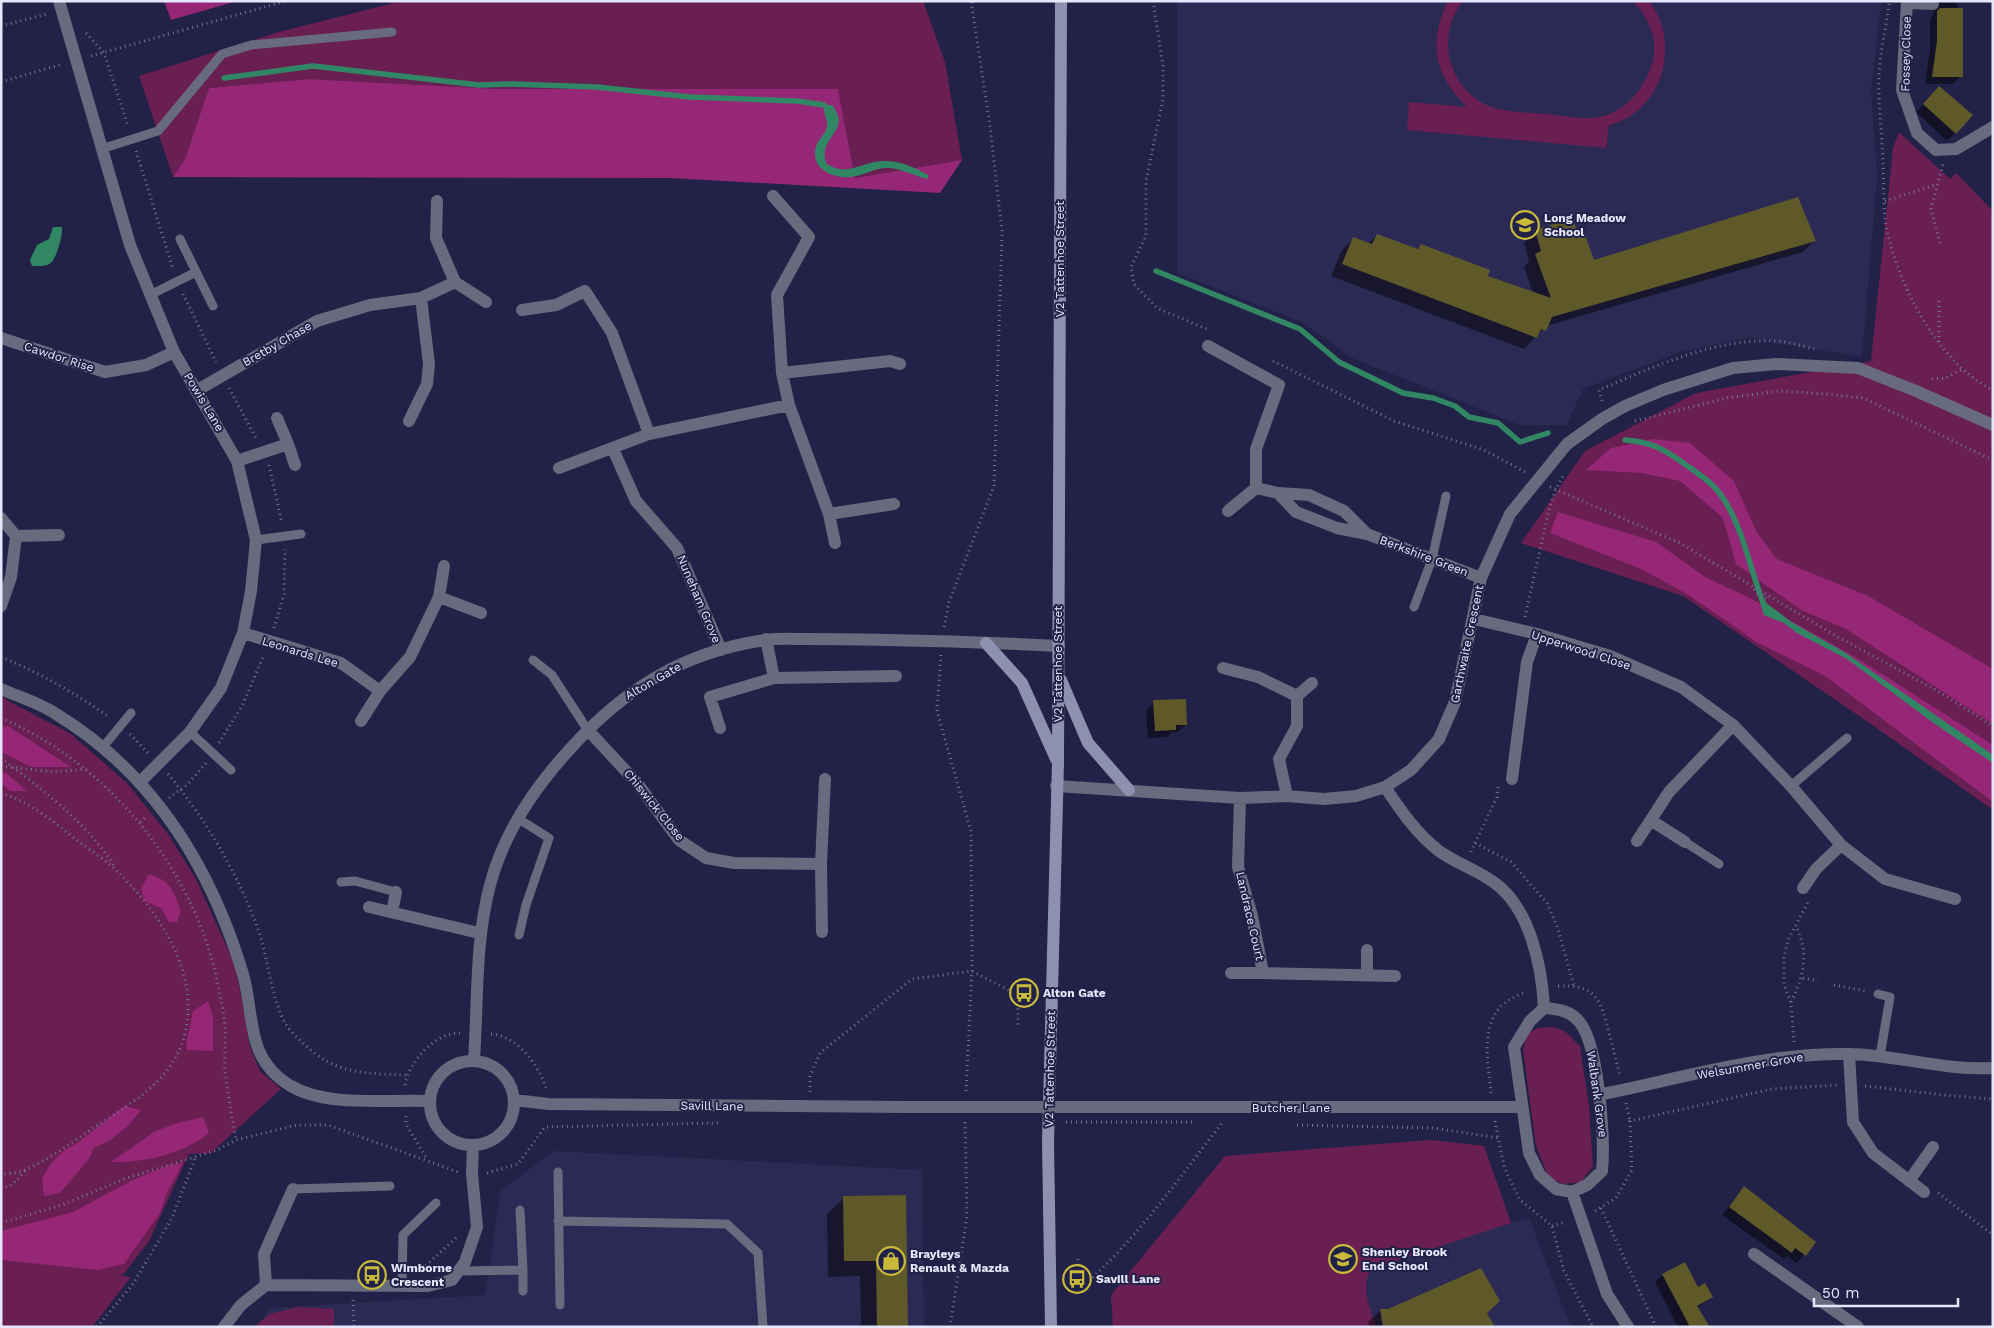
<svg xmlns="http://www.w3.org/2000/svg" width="1994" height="1328" font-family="'Work Sans',sans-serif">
<rect width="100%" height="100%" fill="#222147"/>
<path fill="#2b2a55" d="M1177 1H1881L1871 92 1877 176 1862 357 1747 338 1680 352 1583 389 1567 425H1520L1352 358 1302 322 1177 273Z
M1431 1140 1484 1146 1511 1223 1529 1218 1567 1317 1574 1327H1113L1111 1295 1225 1156Z
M554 1151 922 1170 924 1327H257L270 1308 485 1295 501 1190Z"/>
<path fill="#691f52" d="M402 1H923L945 62 962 160 855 178 838 89H499L309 79 209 88 185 159 173 177 139 76 279 32Z
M1448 1H1463C1435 36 1448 89 1489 106 1507 113 1527 112 1546 114 1560 115 1576 119 1591 118 1620 117 1642 93 1651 67 1660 43 1650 19 1633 1H1649C1682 43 1662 113 1609 125L1606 148 1407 130 1409 102 1467 107C1434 75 1428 43 1448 1Z
M1899 132 1950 179 1956 173 1993 211V810L1865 720 1683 596 1521 543 1585 451 1696 393 1871 361 1893 148Z
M1 697 71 734 127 783 168 834 196 879 236 967 250 1047 260 1071 281 1089 211 1153 189 1154 149 1241 123 1275H116L131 1277 92 1327H1Z
M1553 1027 1565 1031 1580 1046 1589 1106 1593 1166 1581 1182 1563 1184 1549 1178 1536 1146 1523 1050 1527 1034 1538 1028Z
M1431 1140 1484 1146 1511 1223 1371 1269C1360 1287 1370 1308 1376 1327H1113L1111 1295 1225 1156Z
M298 1307 334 1309V1327H254L270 1314Z"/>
<path fill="#962776" d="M164 1H237L171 20Z
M309 79 499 89H838L855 178 962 160 940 193 670 178 173 177 185 159 209 88Z
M1653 439 1690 443 1734 481 1757 533 1777 559 1868 596 1993 669V724L1846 629 1801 610 1736 564 1723 518 1680 481 1642 473 1586 470 1611 448Z
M1558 512 1656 542 1705 577 1752 599 1857 658 1993 745V802L1825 676 1758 643 1687 594 1639 568 1550 533Z
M8 726 71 767H32L1 752V727Z
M1 773H6L27 791H10L1 783Z
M149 874C171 881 173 890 181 911L177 922H169L161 908 144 901 141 888Z
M208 1001 213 1017V1051L187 1050 186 1045 193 1011Z
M124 1106 141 1110 128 1126 110 1140 94 1148 88 1160 60 1193 44 1196 42 1179 50 1165 62 1152 80 1141Z
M203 1117 209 1133C183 1154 144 1163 111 1162L154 1132 174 1124Z
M183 1163 167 1193 160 1213 124 1264 98 1270 1 1260V1231L73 1212 131 1181 169 1165Z"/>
<path fill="#318763" d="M824 105H832C849 127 829 133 825 150 824 154 825 159 826 163 846 178 860 162 883 161 899 160 914 167 928 175V179C915 176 900 168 887 168 874 168 863 176 850 177 831 179 808 167 817 144 820 138 825 134 827 127 828 119 823 114 824 105Z
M53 227H62C62 238 60 242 57 252 51 267 48 266 32 266L30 260 37 245 49 239Z
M1762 600 1793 623 1844 652 1973 741 1993 755V763L1935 724 1847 659 1797 633 1784 623 1764 615 1760 602Z"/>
<path fill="#0007" d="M1930 1H1957L1961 76 1953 84H1925L1930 49V20L1934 12Z
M1932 96 1971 115 1947 141 1916 112Z
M1536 231 1579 239 1593 262 1815 240 1803 252 1546 326 1524 349 1331 276 1342 250 1354 238 1368 244 1377 235 1417 250 1421 246 1486 277 1533 293 1524 267 1529 261 1524 243Z
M1154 702 1186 724 1178 732H1172L1167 737 1148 738 1146 710Z
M1744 1187 1814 1242 1797 1263 1787 1256 1784 1259 1722 1215Z
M904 1197 907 1327H861L860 1276 828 1277 827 1214 844 1198Z
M1663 1275 1712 1297 1697 1308 1709 1327H1678L1655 1282Z
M1388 1310 1486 1313 1494 1327H1369L1368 1322 1380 1311Z"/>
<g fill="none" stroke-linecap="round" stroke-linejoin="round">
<path stroke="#318763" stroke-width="5.5" d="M224 78 313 66 479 85 512 84 597 87 690 97 797 101 824 105
M1156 271 1300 329 1339 362 1403 393 1433 398 1455 406 1469 417 1498 423 1520 442 1548 433
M1625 440C1652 442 1664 449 1686 465 1700 475 1714 484 1723 498 1744 530 1750 570 1764 605"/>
</g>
<path fill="#5f5929" d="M1940 8H1963V77H1932L1937 41V11Z
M1939 86 1973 115 1956 134 1923 104Z
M1798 197 1816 241 1552 317 1546 331 1541 329 1537 338 1342 264 1353 237 1372 244 1377 234 1418 249 1421 244 1490 270 1488 276 1551 298 1535 254 1541 251 1535 230 1572 218 1580 237 1585 235 1594 260Z
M1186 699 1187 725H1176V730L1155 731 1153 700Z
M1744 1186 1816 1242 1806 1256 1795 1248 1792 1253 1729 1207Z
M906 1195 908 1327H877L876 1261H844L843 1196Z
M1685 1262 1698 1287 1705 1283 1713 1297 1697 1306 1710 1327H1690L1662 1274Z
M1481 1268 1500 1301 1487 1313 1495 1327H1383L1380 1309H1388Z"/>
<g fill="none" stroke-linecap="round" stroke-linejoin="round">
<path stroke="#757493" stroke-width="3" stroke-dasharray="1 4" stroke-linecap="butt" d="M1153 1 1163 66V99L1146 181V236L1131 267 1134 284 1157 308 1209 330
M1889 4C1886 28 1880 52 1879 76 1878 104 1882 134 1883 163 1884 181 1883 201 1885 219 1894 279 1937 363 1993 390
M1 26 47 14
M86 33 104 53 128 126
M91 56 286 1
M1 82 63 64
M136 151 173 269
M1885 201 1935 185
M1940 243 1931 209 1943 164
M183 294 216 362
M1939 342V300
M1273 361 1394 421 1484 450 1525 472
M1932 379 1946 378 1962 369
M229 388 257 440
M1602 401 1599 390C1655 366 1715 338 1777 341 1790 342 1802 346 1815 349
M1635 421 1727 398 1779 391 1826 394 1863 398 1993 460
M269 465 282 523
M1550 487 1680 543 1838 637 1936 690 1993 726
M1754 589C1758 595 1761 598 1769 597
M1525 617 1548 514 1555 491 1564 474
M944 627 949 602 994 486 1002 232 990 126 971 1
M274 628 284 594 285 549
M941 655 937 711 971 831 972 971 966 1092
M1 657C40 673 75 693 109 717
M1 718C109 764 195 870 218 985 221 999 224 1013 225 1027 226 1042 224 1057 225 1072 228 1095 232 1117 236 1140
M130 734 148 753
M219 743 242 706 264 655
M1 758C43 790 86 822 115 867
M1 766 54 772 86 769
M168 774C204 817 236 870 256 924 268 954 269 989 283 1019 287 1028 295 1036 302 1042 335 1075 363 1073 406 1075
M1 793C30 802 54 822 78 841 91 851 106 860 117 871 161 914 206 981 181 1046 167 1083 130 1104 98 1125 75 1140 52 1158 27 1169 20 1173 9 1173 1 1175
M169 798 187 785 206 763
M140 822 147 816
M1475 843 1497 797 1498 786
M1471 852 1475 843 1511 862 1547 903 1557 926 1574 986
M1803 978 1818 981
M1834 985 1865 991
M1558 986C1596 984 1601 1000 1609 1033 1613 1047 1616 1061 1620 1075
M1791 1002C1804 975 1809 956 1797 928
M491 1034C517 1035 539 1066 546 1088
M1794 1042 1791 1003 1784 985V958L1788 940 1808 902
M405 1085C408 1062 436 1032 460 1033
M1865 1086 1954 1096 1993 1099
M810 1092V1076L820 1053 912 979 972 971 1018 995V1027
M1491 1093C1487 1052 1476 1007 1527 992
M1626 1103 1630 1121
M406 1116V1124L427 1159
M1495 1121 1498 1138
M1297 1125 1433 1128 1498 1138 1505 1169 1520 1200 1552 1226 1564 1271 1593 1327
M487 1173 518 1164 545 1127 718 1123
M1 1189 12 1185 26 1170
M1938 1193 1993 1235
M1601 1208 1656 1327
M1595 1211 1616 1198 1632 1170 1630 1121 1772 1089 1837 1085
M1 1221H8L62 1205 124 1179 217 1150 236 1140 297 1125H328L458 1172
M1552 1226 1566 1222
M1078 1259 1083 1286C1137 1239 1178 1179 1222 1123
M422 1269 456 1238
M353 1300 354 1327
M97 1327 133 1284 172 1218 196 1156
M950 1327 967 1217 965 1120"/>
<path stroke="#686a7d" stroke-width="9" d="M101 149 158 131 222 54 251 45 392 32
M180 239 213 306
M150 295 196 272
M256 540 301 534
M1414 607 1432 559 1446 496
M533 660 552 675 587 729
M190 732 231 770
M103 747 131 713
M1791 786 1847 738
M517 818 549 838 526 905 519 935
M1685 842 1719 864
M341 882 355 881 396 892
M1878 994 1890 997 1880 1056
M558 1172 560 1305
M293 1189 390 1186
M558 1221 727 1224 758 1253 763 1327
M523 1270V1291
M458 1271 523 1270 520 1210
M402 1285 403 1235 436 1203"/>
<path stroke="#686a7d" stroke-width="12" d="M59 1 130 245 174 352 237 461 256 540 251 591 243 633 221 688 190 732 140 782
M1907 1 1902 90 1917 133 1936 150 1956 149 1993 127
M1907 3 1933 4
M773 196 809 237 777 295 782 373 789 405 829 514 835 543
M437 201 436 238 455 282
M522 310 556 305 585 291 612 333 649 434
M1 338 105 372 146 365 174 352
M1208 346 1279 385 1256 449V488
M782 373 890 361 900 364
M196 391 317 321 370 305 421 298 455 282 486 302
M409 421 427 384 429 364 421 298
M288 444 295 465
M613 449 636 501 677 548 721 650
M237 461 288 444 277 418
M559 468 649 434 789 405
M1278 493 1296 512 1337 528 1367 534 1481 578
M1228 511 1256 488 1278 493 1309 495 1344 511 1367 534
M829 514 894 504
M1 518 16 536 59 535
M439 597 481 613
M1 606 11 577 16 536
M1474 619 1537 634 1610 656 1681 687 1733 725 1791 786 1841 845 1885 879 1955 899
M243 633 341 663 380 691
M766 639 774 678 896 676
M1223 668 1258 677 1297 696
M1 689C19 697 40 703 56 714 153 773 211 868 243 974 255 1017 245 1057 289 1085 327 1108 387 1099 430 1101
M361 721 380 691 410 657 439 597 444 566
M720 728 710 697 774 678
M587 729 637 783 679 840 706 858 734 863 821 864
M1512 779 1527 662 1537 634
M1056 786 1240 798 1287 796 1324 799 1356 796 1385 787 1411 770 1439 739 1455 702 1481 578 1510 514 1567 444 1602 419 1625 406 1663 390 1733 368 1776 364 1858 368 1916 391 1993 425
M1385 787C1401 811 1416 833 1439 851 1456 863 1476 870 1492 881 1530 906 1542 967 1544 1008
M1287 796 1279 759 1297 726V696L1312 683
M1652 821 1685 842
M1637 841 1669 792 1733 725
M1803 888 1816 869 1841 845
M369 907 479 933
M392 912 396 892
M822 932 821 864 825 779
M1367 950V975
M1231 973H1263L1252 916 1238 867 1240 798
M1263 973 1395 976
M1544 1008C1559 1009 1572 1011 1581 1024 1599 1050 1605 1140 1602 1171L1587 1185 1572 1192 1556 1189 1540 1175 1529 1153 1514 1047 1530 1021Z
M1849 1054 1853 1122 1873 1153 1924 1192
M474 1060C478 1001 475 942 490 885 504 832 534 788 570 749 625 688 684 652 765 640 778 638 792 639 804 639 831 639 859 639 886 640 944 641 1001 643 1059 646
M430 1103a42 42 0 1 1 84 0a42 42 0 1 1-84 0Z
M1598 1095C1679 1079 1767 1052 1849 1054 1898 1055 1944 1071 1993 1068
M514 1100 549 1104 906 1107
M1061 1107H1522
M1909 1181 1933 1147
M1572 1192 1607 1294 1628 1327
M1754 1254 1858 1327
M266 1285 428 1286 452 1280 465 1262 477 1227 472 1174 473 1145
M224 1327 241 1305 266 1285 264 1254 293 1189"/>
<path stroke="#8e90af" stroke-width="12" d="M986 643 1022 683 1056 759
M1061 680 1088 743 1129 790
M1051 1327 1048 1143 1058 763 1061 1"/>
<path stroke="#757493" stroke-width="3" stroke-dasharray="1 4" stroke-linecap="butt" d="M1066 1122H1196"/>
<path stroke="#686a7d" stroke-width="12" d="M906 1107H1061"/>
</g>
<defs>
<symbol id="school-ring" viewBox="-11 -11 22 22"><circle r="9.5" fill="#222147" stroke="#caba3a" stroke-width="1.5"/><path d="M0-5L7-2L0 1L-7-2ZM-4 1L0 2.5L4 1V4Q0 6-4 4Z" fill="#caba3a"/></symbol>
<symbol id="bus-ring" viewBox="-11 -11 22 22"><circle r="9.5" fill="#222147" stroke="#caba3a" stroke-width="1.5"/><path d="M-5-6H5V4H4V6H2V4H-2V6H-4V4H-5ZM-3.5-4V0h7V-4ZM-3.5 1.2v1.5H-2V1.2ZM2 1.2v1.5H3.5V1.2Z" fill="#caba3a"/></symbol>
<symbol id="shop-ring" viewBox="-11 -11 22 22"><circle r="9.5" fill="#222147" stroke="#caba3a" stroke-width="1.5"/><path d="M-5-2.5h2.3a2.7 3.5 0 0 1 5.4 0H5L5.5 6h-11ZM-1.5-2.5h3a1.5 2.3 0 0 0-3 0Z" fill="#caba3a"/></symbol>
</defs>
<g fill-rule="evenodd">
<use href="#school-ring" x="1509" y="209" width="32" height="32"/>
<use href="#bus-ring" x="1008" y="977" width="32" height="32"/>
<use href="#school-ring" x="1327" y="1243" width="32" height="32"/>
<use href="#shop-ring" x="875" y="1245" width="32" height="32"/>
<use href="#bus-ring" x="356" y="1259" width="32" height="32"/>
<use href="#bus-ring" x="1061" y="1263" width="32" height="32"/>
</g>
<g text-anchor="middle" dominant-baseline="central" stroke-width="4" stroke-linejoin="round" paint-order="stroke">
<g font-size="12" fill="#e6e7fb" stroke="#222147">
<text transform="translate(1906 54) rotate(-89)">Fossey Close</text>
<text transform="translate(1060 259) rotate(-90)">V2 Tattenhoe Street</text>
<text transform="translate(277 344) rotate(-30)">Bretby Chase</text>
<text transform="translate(59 357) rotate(18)">Cawdor Rise</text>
<text transform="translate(204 402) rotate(59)">Powis Lane</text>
<text transform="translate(1424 556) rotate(21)">Berkshire Green</text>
<text transform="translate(699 599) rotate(67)">Nuneham Grove</text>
<text transform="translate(1467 644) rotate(-78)">Garthwaite Crescent</text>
<text transform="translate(1581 650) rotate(18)">Upperwood Close</text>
<text transform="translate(300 652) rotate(17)">Leonards Lee</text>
<text transform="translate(1058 664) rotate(-90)">V2 Tattenhoe Street</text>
<text transform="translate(653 681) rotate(-30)">Alton Gate</text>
<text transform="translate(654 805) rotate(51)">Chiswick Close</text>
<text transform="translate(1250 916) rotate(77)">Landrace Court</text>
<text transform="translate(1750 1066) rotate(-10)">Welsummer Grove</text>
<text transform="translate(1050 1069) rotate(-89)">V2 Tattenhoe Street</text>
<text transform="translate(1597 1094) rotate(82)">Walbank Grove</text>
<text transform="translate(712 1106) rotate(1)">Savill Lane</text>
<text x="1291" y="1108">Butcher Lane</text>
</g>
<g font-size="12" font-weight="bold" fill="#e6e7fb" stroke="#222147" text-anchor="start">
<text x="1544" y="218">Long Meadow<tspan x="1544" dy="14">School</tspan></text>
<text x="1043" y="993">Alton Gate</text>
<text x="1362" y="1252">Shenley Brook<tspan x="1362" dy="14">End School</tspan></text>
<text x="910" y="1254">Brayleys<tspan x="910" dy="14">Renault &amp; Mazda</tspan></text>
<text x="391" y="1268">Wimborne<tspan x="391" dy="14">Crescent</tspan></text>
<text x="1096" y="1279">Savill Lane</text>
</g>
</g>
<rect width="1994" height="1328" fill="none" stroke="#e6e7fb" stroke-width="5"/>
<path d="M1814 1298v8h144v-8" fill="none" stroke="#e6e7fb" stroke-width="2.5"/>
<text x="1822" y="1298" font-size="15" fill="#e6e7fb" stroke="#222147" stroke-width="4" paint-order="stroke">50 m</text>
</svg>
